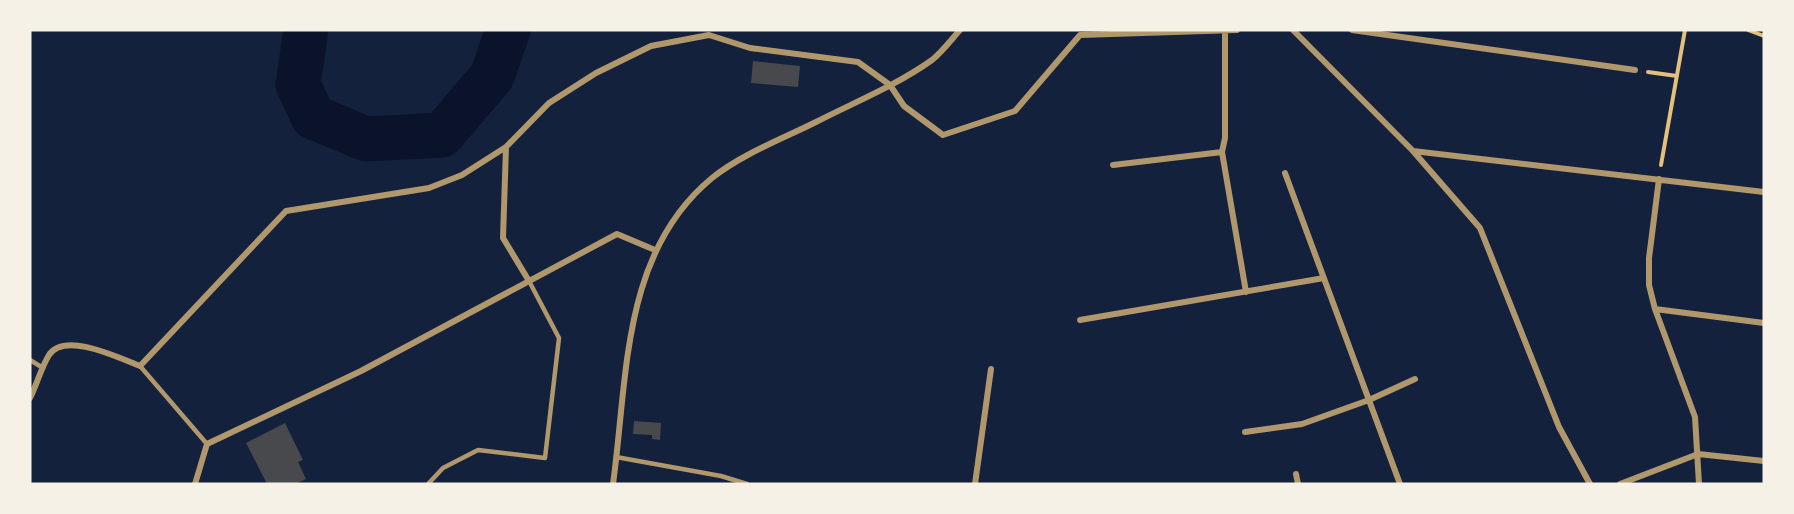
<svg xmlns="http://www.w3.org/2000/svg" width="1794" height="514" font-family="Overpass,sans-serif">
<rect width="100%" height="100%" fill="#14213d"/>
<g fill="none" stroke-linecap="round" stroke-linejoin="round">
<path stroke="#0b132b" stroke-width="45" d="M306 30 298 84 313 117 366 139 442 135 492 76 508 30"/>
</g>
<path fill="#48494c" d="M753 61 800 66 798 87 751 83Z
M634 421 661 423 660 440 652 439V435L633 434Z
M285 423 303 460 298 462 306 479 295 484H267L246 443Z"/>
<g fill="none" stroke-linecap="round" stroke-linejoin="round">
<path stroke="#e5c07b" stroke-width="4" d="M1748 30 1764 36
M1648 72 1677 76
M1661 165 1685 30"/>
<path stroke="#b1986c" stroke-width="4.5" d="M30 360 43 368
M140 366 207 444
M616 457 721 476 747 484
M428 484 443 468 478 450 545 458 559 338 529 281"/>
<path stroke="#b1986c" stroke-width="6" d="M1293 30 1413 151 1480 228 1559 427 1590 484
M1352 30 1635 70
M1225 31V138L1222 152 1246 292
M506 147 503 238 529 281
M1413 151 1764 192
M1113 165 1222 152
M1285 173 1400 484
M1659 179 1649 258V285L1655 309 1695 417 1699 484
M1655 309 1764 323
M1080 320 1324 278
M30 398C37 384 41 368 49 355 65 331 119 358 140 366L286 211 429 188 462 175 506 147 549 103 596 73 651 46 709 35 750 48 858 62 890 85 904 106 943 135 1015 111 1080 35 1237 30
M1245 432 1302 424 1369 400 1415 379
M1296 474 1298 484
M195 484 207 444 361 371 617 234 655 250
M613 484C628 377 621 253 712 178 742 154 782 139 816 122 855 102 897 85 932 60 942 52 951 40 960 30
M975 484 991 369
M1620 484 1698 454 1764 461"/>
</g>
<rect width="1794" height="514" fill="none" stroke="#f6f1e7" stroke-width="63"/>
</svg>
